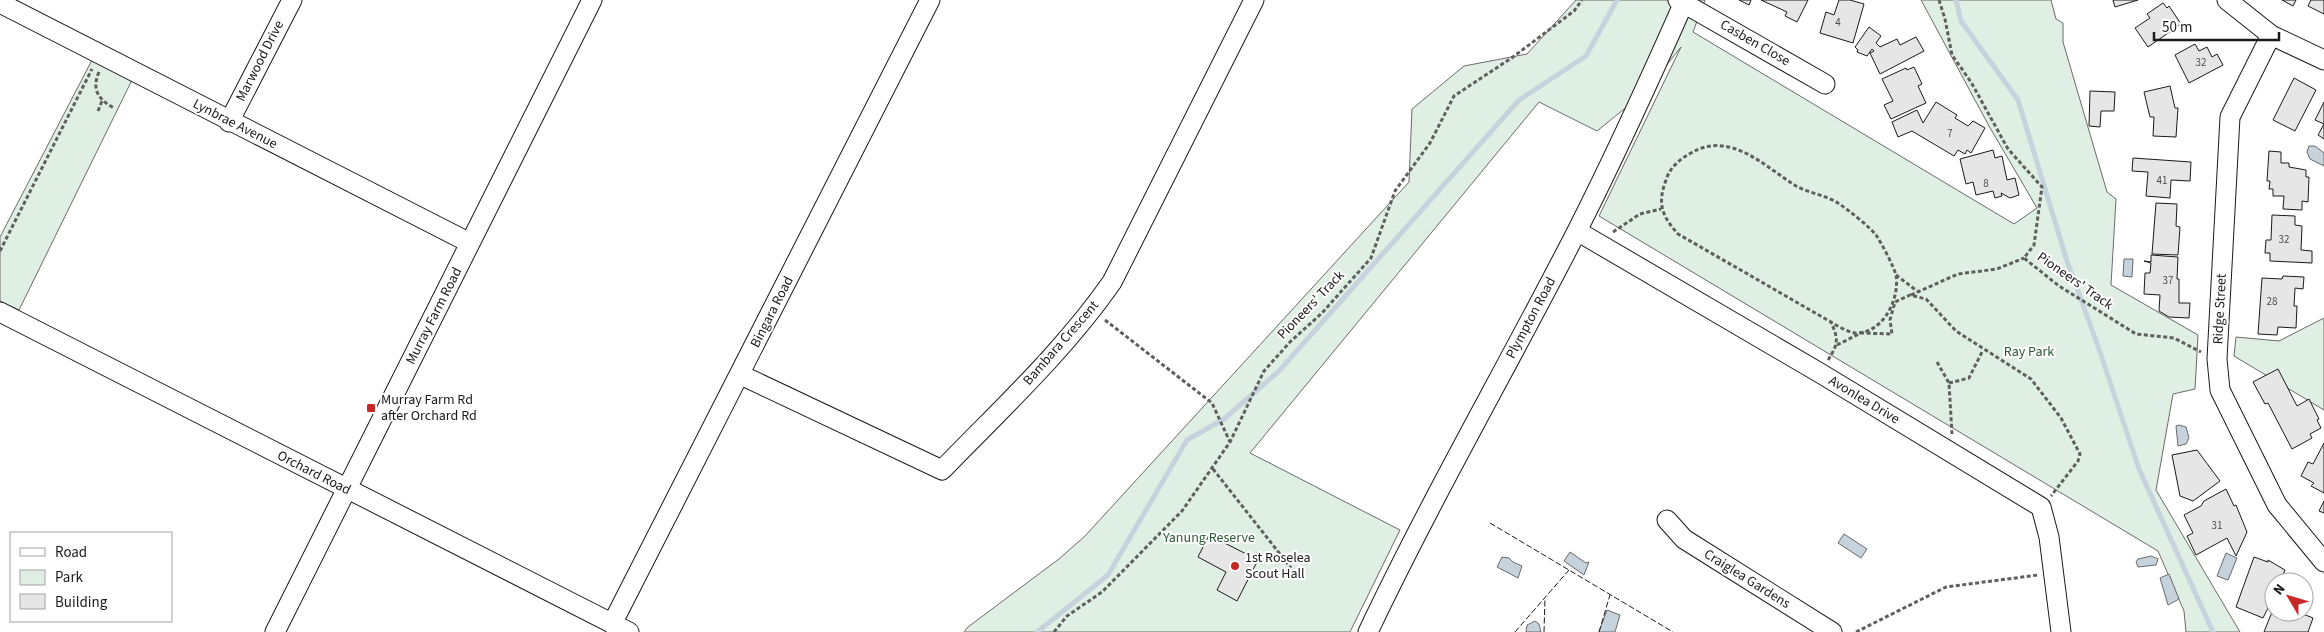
<svg xmlns="http://www.w3.org/2000/svg" width="2324" height="632" font-family="'Source Sans 3',sans-serif">
<rect width="100%" height="100%" fill="#fff"/>
<path fill="#e0efe3" stroke="#6a6a6a" d="M1576 0H1705L1693 32 2014 224 2037 208 1989 126 1921 0H2051L2056 19 2063 23V42L2107 192 2116 199 2111 285 2198 335 2195 389 2173 394 2156 490 2240 632H2186L2184 611 2158 551 1599 216 1681 47 1644 93 1597 131 1539 102 1250 453 1400 530 1350 632H964L968 627 1059 559 1085 536 1409 182 1412 109 1464 66 1527 54Z
M92 60 132 80 19 310 0 301V237Z
M2324 318V410L2234 356 2236 337 2279 341Z"/>
<path fill="#c6d2dc" stroke="#6a6a6a" d="M2309 146H2315L2324 153V166L2310 159 2307 152Z
M2124 259H2133L2132 277 2123 276Z
M2179 425 2186 427 2189 438 2186 444 2178 446 2176 426Z
M1844 534 1867 549 1861 558 1838 543Z
M1570 552 1586 563 1589 562 1584 575 1564 561Z
M2226 553 2237 558 2228 580 2217 576Z
M2151 556 2158 559 2156 565 2138 567 2136 562 2138 559Z
M1502 557 1509 558 1513 562 1522 566 1518 578 1497 567Z
M2169 574 2179 599 2168 605 2160 578Z
M1607 610 1620 615 1615 632H1599Z
M1535 621 1539 624 1541 632H1526L1527 625Z"/>
<g fill="none" stroke-linecap="round" stroke-linejoin="round">
<path stroke="#c6d2dc" stroke-width="5" d="M1956 0 1961 21 2018 100 2067 261 2098 346 2139 469 2213 632
M1037 632 1108 575 1187 440 1224 419 1279 371 1519 100 1586 56 1617 0"/>
</g>
<path fill="#e6e6e6" stroke="#1a1a1a" d="M1739 0H1751L1749 5Z
M1761 0H1808L1797 22 1785 16 1787 12Z
M1839 0H1850L1864 4 1853 43 1820 33 1826 12 1834 15Z
M2113 0H2138L2115 7Z
M2282 0H2296L2293 6Z
M2311 0H2324V14L2308 6Z
M2163 3 2167 8 2169 6 2181 24 2148 47 2135 28 2150 18 2147 14Z
M1869 27 1881 36 1876 43 1880 47 1897 39 1900 45 1916 37 1924 51 1880 74 1870 53 1874 51 1872 49 1867 56 1857 52 1858 50 1855 47Z
M2195 44 2199 51 2207 47 2212 57 2217 54 2223 65 2189 83 2175 55Z
M1914 67 1922 84 1918 86 1926 103 1891 119 1884 105 1893 101 1882 79 1906 68 1907 70Z
M2294 78 2316 90 2295 131 2273 120Z
M2170 86 2175 108H2178L2176 137 2153 136 2154 117H2150L2144 92Z
M2090 91 2115 92 2114 111H2101L2100 127 2089 126Z
M1936 102 1957 115 1955 118 1968 126 1973 121 1985 128 1971 153 1967 150 1965 154 1958 150 1954 156 1912 131 1898 137 1892 122 1917 110 1923 123Z
M2324 102V139L2318 135 2324 124 2315 120Z
M1993 150 1995 158 2002 156 2007 180 2015 178 2019 195 2010 198 2001 193 2002 196 1995 198 1993 191 1976 195 1973 182 1966 184 1960 159Z
M2269 151 2281 152V163H2289V167L2306 170V177H2309L2308 202 2302 201V210L2283 209 2284 196H2273V189H2269L2270 181H2267Z
M2133 158 2191 162 2190 181 2171 180 2170 198 2146 196 2148 172 2132 171Z
M2156 203 2177 204 2176 226 2180 227 2178 255 2152 254Z
M2272 215 2295 216V225L2302 226 2301 250 2312 251V263L2270 261V253H2265L2266 240H2271Z
M2151 255 2178 257 2177 279H2179V303H2190L2189 318 2169 317 2159 311 2160 295 2144 294 2145 273H2150L2151 263 2144 261 2151 262Z
M2283 276 2304 277 2303 289 2295 288 2294 306H2297L2296 328 2278 327 2277 335 2258 334 2262 278 2282 279Z
M2278 369 2297 406 2309 399 2319 419 2317 420 2321 428 2310 434 2312 438 2292 449 2268 403 2265 404 2253 382Z
M2324 443V493L2311 486 2314 483 2301 476 2308 462 2313 464Z
M2197 450 2220 481 2193 501 2180 496 2172 455Z
M2226 489 2234 506 2236 505 2247 532 2236 556 2227 538 2196 555 2187 536 2193 533 2184 515 2201 506 2204 501Z
M2324 501V513L2319 511Z
M1209 535 1258 560 1237 601 1217 590 1226 572 1198 557Z
M2254 557 2268 562V560L2285 570 2280 582H2274V596L2263 618 2236 607Z
M2274 607V612H2298L2313 618 2308 632H2264Z"/>
<g fill="none" stroke-linecap="round" stroke-linejoin="round">
<defs>
<path id="minor" d="M1678 0 1825 84
M2227 0 2271 35 2324 60
M0 3 470 243
M2271 35 2230 117 2217 359 2220 390 2277 505 2324 562
M229 122 292 0
M1577 231 1820 373 2041 507 2049 537 2061 632
M0 312 629 632
M741 375 942 470C1000 410 1064 351 1112 282L1254 0
M1667 520 1684 539 1832 632
M612 624 930 0
M275 632 592 0
M1368 632C1433 495 1509 364 1578 229 1616 154 1651 77 1685 0"/>
</defs>
<use href="#minor" stroke="#1a1a1a" stroke-width="21"/>
<path stroke="#5f5f5f" stroke-width="3" stroke-dasharray="4 2.5" stroke-linecap="butt" d="M1939 0 1945 19 1952 55 1971 82 2008 149 2042 187 2034 245 2024 258 2059 286 2136 334 2174 338 2201 352
M99 72C91 90 99 100 114 108
M98 111 102 101
M1613 232 1640 214 1661 209
M0 251 92 69
M1896 275 1917 291
M1911 295 1958 274 1997 269 2024 258
M1105 320 1212 403 1230 442
M1837 345 1861 333 1892 334 1890 320 1895 302 1910 295 1926 299 1956 331 2031 379 2061 418 2080 454 2078 461 2051 496
M1828 360C1838 344 1839 340 1831 322L1678 234C1662 216 1657 204 1666 180 1670 167 1680 159 1691 153 1730 130 1764 166 1796 186 1809 193 1825 195 1838 203 1847 209 1869 226 1876 235 1881 242 1894 267 1896 275 1900 299 1883 334 1855 333 1847 332 1838 326 1831 322
M1937 362 1949 383 1952 434
M1949 383 1969 378 1983 350
M1213 469 1291 568
M1054 632 1067 616 1102 592 1182 511 1230 442 1264 371 1290 342 1322 313 1371 258 1395 191 1430 143 1454 96 1513 57 1574 11 1582 0
M1856 632 1946 587 2038 575"/>
<use href="#minor" stroke="#fff" stroke-width="19"/>
<path stroke="#1a1a1a" stroke-width="1" stroke-dasharray="6 2.5" stroke-linecap="butt" d="M1490 523 1673 632
M1515 632 1569 570
M1544 632 1545 598
M1599 632 1610 595"/>
</g>
<g fill="#c62828" stroke="#fff" stroke-width="2">
<rect x="366" y="403" width="10" height="10" rx="2.5"/>
<circle cx="1235" cy="566" r="5"/>
</g>
<g text-anchor="middle" dominant-baseline="central" stroke-width="4" stroke-linejoin="round" paint-order="stroke">
<g font-size="11" fill="#4d4d4d">
<text x="1838" y="22">4</text>
<text x="2201" y="62">32</text>
<text x="1950" y="133">7</text>
<text x="2162" y="180">41</text>
<text x="1986" y="183">8</text>
<text x="2284" y="239">32</text>
<text x="2168" y="280">37</text>
<text x="2272" y="301">28</text>
<text x="2217" y="525">31</text>
</g>
<g font-size="14" fill="#1a1a1a" stroke="#fff">
<text transform="translate(1755 43) rotate(30)">Casben Close</text>
<text transform="translate(260 61) rotate(-63)">Marwood Drive</text>
<text transform="translate(235 124) rotate(27)">Lynbrae Avenue</text>
<text transform="translate(2075 281) rotate(35)">Pioneers' Track</text>
<text transform="translate(1311 305) rotate(-46)">Pioneers' Track</text>
<text transform="translate(2220 309) rotate(-87)">Ridge Street</text>
<text transform="translate(772 312) rotate(-63)">Bingara Road</text>
<text transform="translate(434 316) rotate(-63)">Murray Farm Road</text>
<text transform="translate(1531 318) rotate(-62)">Plympton Road</text>
<text transform="translate(1061 343) rotate(-49)">Bambara Crescent</text>
<text transform="translate(1864 400) rotate(31)">Avonlea Drive</text>
<text transform="translate(314 473) rotate(27)">Orchard Road</text>
<text transform="translate(1747 579) rotate(32)">Craiglea Gardens</text>
</g>
<g font-size="14" fill="#2b5a34" stroke="#fff">
<text x="2029" y="352">Ray Park</text>
<text x="1209" y="538">Yanung Reserve</text>
</g>
<g font-size="14" fill="#1a1a1a" stroke="#fff" text-anchor="start">
<text x="381" y="400">Murray Farm Rd<tspan x="381" dy="16">after Orchard Rd</tspan></text>
<text x="1245" y="558">1st Roselea<tspan x="1245" dy="16">Scout Hall</tspan></text>
</g>
</g>
<rect x="10" y="532" width="162" height="90" fill="#ffffff" stroke="#a3a3a3"/>
<rect x="20" y="548" width="25" height="8" fill="#ffffff" stroke="#a3a3a3"/>
<text x="55" y="557" font-size="15" fill="#1a1a1a">Road</text>
<rect x="20" y="570" width="25" height="15" fill="#e0efe3" stroke="#a3a3a3"/>
<text x="55" y="582" font-size="15" fill="#1a1a1a">Park</text>
<rect x="20" y="594" width="25" height="15" fill="#e6e6e6" stroke="#a3a3a3"/>
<text x="55" y="607" font-size="15" fill="#1a1a1a">Building</text>
<g transform="translate(2289 597) rotate(308)"><circle r="24" fill="#ffffff" stroke="#a3a3a3"/>
<path d="M0-4L9 19L0 12L-9 19Z" fill="#c62828"/>
<text y="-8" font-size="14" font-weight="bold" text-anchor="middle" fill="#1a1a1a">N</text>
</g>
<path d="M2154 32v8h125v-8" fill="none" stroke="#1a1a1a" stroke-width="2.5"/>
<text x="2162" y="32" font-size="15" fill="#1a1a1a" stroke="#ffffff" stroke-width="4" paint-order="stroke">50 m</text>
</svg>
